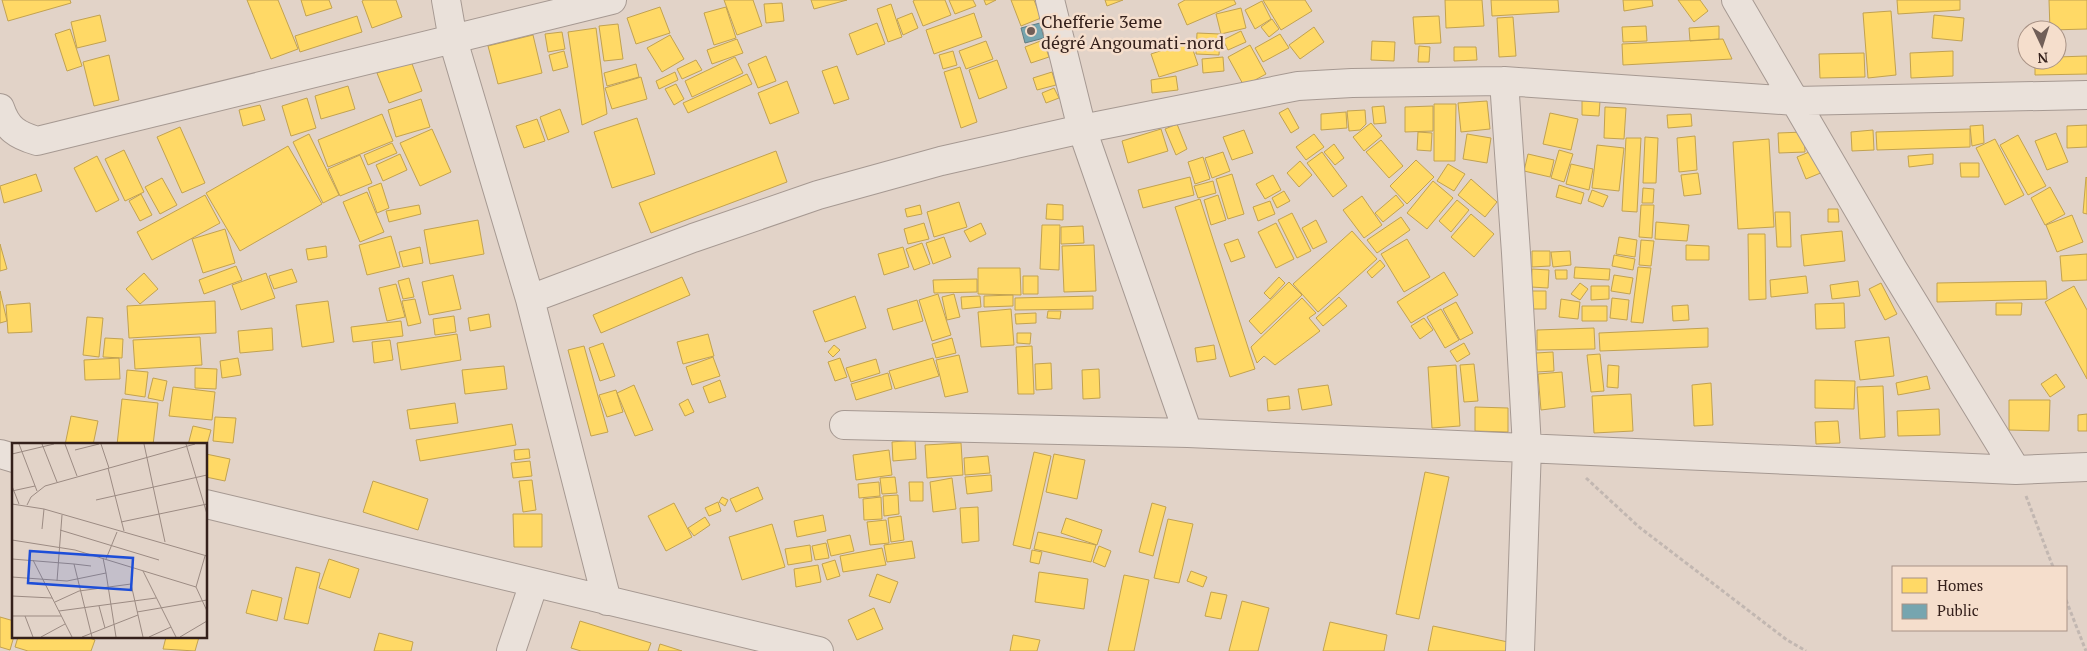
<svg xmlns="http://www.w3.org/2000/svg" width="2087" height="651" font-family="'PT Serif',serif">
<rect width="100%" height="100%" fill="#e2d3c8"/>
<path fill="#ffd966" stroke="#c2a250" d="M2 0H70L71 3 8 21Z
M247 0H278L298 49 271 59Z
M301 0H329L332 8 306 16Z
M364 0H396L402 17 372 28 362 1Z
M724 0H753L762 26 737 35Z
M811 0H847L814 9Z
M915 0H945L951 15 923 26 913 1Z
M949 0H973L976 6 955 14Z
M984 0H996L986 5Z
M1011 0H1034L1041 18 1021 26Z
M1105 0H1123L1107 6Z
M1185 0H1234L1236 4 1187 25 1178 4Z
M1263 0H1305L1312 11 1281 30Z
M1445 0H1482L1484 26 1446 28Z
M1491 0H1558L1559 12 1492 16Z
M1623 0H1652L1653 6 1624 11Z
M1678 0H1700L1708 11 1694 22Z
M1897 0H1960V10L1898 14Z
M2049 0H2087V29L2050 30Z
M1262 1 1271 19 1255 29 1245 10Z
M782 3 784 21 766 23 764 4Z
M891 4 902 37 888 42 877 9Z
M660 7 670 33 636 44 627 18Z
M726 7 736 38 714 45 704 13Z
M1241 8 1246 28 1221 34 1216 14Z
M1891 11 1896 75 1868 78 1863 13Z
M912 13 918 28 903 35 897 19Z
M974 13 982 37 934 54 926 30Z
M100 15 106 41 77 48 71 22Z
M1934 15 1964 18 1962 41 1932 38Z
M357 16 362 32 300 52 295 36Z
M1439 16 1441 43 1415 44 1413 17Z
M1513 17 1516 56 1499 57 1497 18Z
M1272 19 1279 29 1269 37 1261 27Z
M877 23 885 44 857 55 849 34Z
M618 24 623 59 604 61 599 26Z
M1646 26 1647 41 1623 42 1622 27Z
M1719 26V39L1690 41 1689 28Z
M1314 27 1324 42 1300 59 1289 45Z
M596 28 607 114 582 125 568 32Z
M70 29 82 66 67 71 55 34Z
M1241 31 1246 42 1228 50 1223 40Z
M562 32 565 49 548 52 545 34Z
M1197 33 1220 34 1219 55 1196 54Z
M1280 34 1289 48 1263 62 1255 48Z
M533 35 542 73 498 84 488 46Z
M670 35 684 59 662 72 647 48Z
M737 39 743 53 712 64 707 50Z
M1723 39 1732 59 1623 65 1622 44Z
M1043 40 1049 57 1031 63 1025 47Z
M986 41 993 59 966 69 959 51Z
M1190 41 1198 65 1159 77 1151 54Z
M1372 41 1395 42 1394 61 1371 60Z
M1250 45 1266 74 1244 86 1228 57Z
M1419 46 1430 47 1429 62H1418Z
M1454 47H1476L1477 60 1454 61Z
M564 51 568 67 553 71 549 55Z
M953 51 957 65 943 69 939 55Z
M1953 51V76L1911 78 1910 53Z
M1864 53 1865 77 1820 78 1819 54Z
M109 55 119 100 94 106 83 62Z
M766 56 776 81 758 88 748 64Z
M2087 56V74L2035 75V60H2057V57Z
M735 57 743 73 692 97 685 81Z
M1223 57 1224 71 1203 73 1202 59Z
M696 60 702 70 682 79 677 69Z
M997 60 1007 88 979 99 969 70Z
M411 61 422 91 389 103 377 73Z
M636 64 639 77 607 86 604 73Z
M837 66 849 99 834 104 822 71Z
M960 67 977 122 961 128 944 72Z
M675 72 678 80 659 89 656 81Z
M1052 72 1056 85 1037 90 1033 78Z
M747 74 752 84 688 113 683 103Z
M1176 76 1178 90 1152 93 1151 80Z
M641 77 647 99 612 109 605 88Z
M787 81 799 113 770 124 758 93Z
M676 84 684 99 674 105 665 89Z
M348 86 355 109 321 119 315 96Z
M1054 88 1059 98 1046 103 1042 93Z
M307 98 316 128 291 136 282 106Z
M421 99 430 127 396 137 388 110Z
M1487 101 1490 129 1461 132 1458 103Z
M1582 101H1600L1599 116 1582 115Z
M1434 104H1456L1455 161H1434Z
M260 105 265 120 243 126 239 110Z
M1384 106 1386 123 1374 124 1372 107Z
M1433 106V131L1405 132V107Z
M1605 107 1626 108 1624 139 1604 138Z
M1288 108 1299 128 1291 133 1279 113Z
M560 109 569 132 548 140 540 117Z
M1365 110 1366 124 1360 130 1349 131 1347 111Z
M1346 112 1347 128 1321 130V114Z
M1550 113 1578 119 1571 150 1543 144Z
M382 114 393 141 328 167 318 140Z
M1691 114 1692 126 1668 128 1667 115Z
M637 118 655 174 612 188 594 132Z
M537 119 545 141 524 148 516 126Z
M1371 123 1382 136 1364 151 1353 137Z
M1177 124 1187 149 1176 155 1165 129Z
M1983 125 1984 143 1972 146 1970 126Z
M2087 125V147L2067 148V126Z
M180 127 205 183 182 193 157 137Z
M432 129 451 172 420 186 400 143Z
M1161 129 1168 151 1128 163 1122 141Z
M1970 129V147L1877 150 1876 132Z
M1244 130 1253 153 1232 160 1223 137Z
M1873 130 1874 150 1852 151 1851 132Z
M1418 132 1432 133 1431 151 1417 150Z
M1804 132 1805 152 1779 153 1778 133Z
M2056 133 2068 162 2047 170 2035 141Z
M309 134 339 195 323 203 293 142Z
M1314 134 1324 147 1306 160 1296 147Z
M1467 134 1491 138 1487 163 1463 159Z
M2018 135 2046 186 2028 195 2000 145Z
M1695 136 1697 170 1679 172 1677 138Z
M1645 137 1658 138 1656 183H1643Z
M1626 138H1641L1637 212 1622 211Z
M1769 139 1774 227 1738 229 1733 142Z
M1995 139 2024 195 2005 205 1976 148Z
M1381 140 1403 166 1389 178 1366 152Z
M392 143 397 153 368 165 364 155Z
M1334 144 1344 158 1335 165 1324 152Z
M1597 145 1624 148 1619 191 1592 188Z
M288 146 322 204 240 251 206 193Z
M124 150 144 192 125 201 105 159Z
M1559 150 1573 154 1564 182 1551 178Z
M1814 150 1823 172 1806 179 1797 157Z
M776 151 787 182 651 233 639 203Z
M1223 152 1230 171 1212 178 1205 158Z
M1322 152 1347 186 1333 197 1307 163Z
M400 154 407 170 383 181 376 165Z
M1528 154 1554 160 1550 177 1524 171Z
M1933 154V164L1909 167 1908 156Z
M360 155 372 183 340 196 328 169Z
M97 156 119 200 96 212 74 168Z
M1203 157 1210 179 1195 184 1188 162Z
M1416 160 1434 177 1407 204 1390 186Z
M1300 161 1312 175 1299 187 1287 173Z
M1960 163H1979V177H1961Z
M1448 164 1465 174 1454 191 1437 181Z
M1571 164 1593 169 1589 190 1566 184Z
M1698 173 1701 194 1684 196 1681 175Z
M36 174 42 191 4 203 0 186Z
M1232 174 1244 214 1228 219 1216 179Z
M1273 175 1281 190 1265 199 1256 184Z
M1190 177 1194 195 1143 208 1138 190Z
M2086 177 2087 178V214L2083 213Z
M162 178 177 205 160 214 145 187Z
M1471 179 1497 202 1485 217 1458 195Z
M1213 181 1216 193 1198 198 1194 186Z
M1433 181 1453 198 1427 229 1407 213Z
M381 183 389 208 377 213 368 188Z
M1559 185 1584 193 1581 204 1556 197Z
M2050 187 2065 214 2045 225 2031 198Z
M1643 188 1654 189 1653 203H1642Z
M1592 190 1608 196 1603 207 1588 201Z
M1284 191 1290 201 1277 208 1272 198Z
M367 192 384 232 360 242 343 202Z
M141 194 152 215 140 221 129 201Z
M205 195 220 223 152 260 137 232Z
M1218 195 1226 220 1211 225 1204 200Z
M1396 195 1404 205 1383 222 1375 213Z
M1362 196 1382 225 1364 238 1343 210Z
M1200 199 1255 369 1230 377 1175 207Z
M1457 200 1469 210 1451 232 1439 221Z
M1270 201 1275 214 1258 221 1253 207Z
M959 202 967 227 934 237 927 212Z
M1047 204 1063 205V220L1046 219Z
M419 205 421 214 389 222 386 211Z
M920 205 922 214 907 217 905 209Z
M1641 205H1654L1652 238 1639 237Z
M1828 209H1838L1839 222H1828Z
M1775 212H1790L1791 247H1777Z
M1292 213 1311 251 1297 258 1278 220Z
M1471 214 1494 234 1474 257 1451 237Z
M2072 215 2083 242 2057 252 2046 225Z
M1401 217 1410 230 1377 253 1367 240Z
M478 220 484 254 430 264 424 230Z
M1316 220 1327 242 1313 249 1302 228Z
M1656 222 1689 225 1687 241 1655 239Z
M924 223 929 239 908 244 904 229Z
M981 223 986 234 970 242 964 231Z
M1276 223 1294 259 1276 268 1258 232Z
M1042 225H1060L1059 270 1040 269Z
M1083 226 1084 243 1061 244V227Z
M225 229 235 263 203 273 192 239Z
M1352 231 1377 259 1318 312 1293 284Z
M1842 231 1845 261 1804 266 1801 235Z
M1748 234H1765L1766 299 1749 300Z
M391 236 400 267 367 275 359 245Z
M944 237 951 257 933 264 926 243Z
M1619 237 1637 240 1635 257 1616 254Z
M1238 239 1245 257 1231 262 1224 244Z
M1407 239 1430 277 1404 292 1381 254Z
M1641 240 1654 241 1651 266 1639 265Z
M922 243 930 264 914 270 906 249Z
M0 244 7 269 0 271Z
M1094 245 1096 291 1064 292 1062 246Z
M1686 245 1709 246V260H1686Z
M326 246 327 257 308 260 306 249Z
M420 247 423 263 403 267 399 252Z
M903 247 909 267 884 275 878 254Z
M1532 251H1550V266L1532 267Z
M1570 251 1571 265 1553 267 1551 252Z
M2087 254V280L2062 281 2060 256Z
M1614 255 1635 259 1633 270 1612 266Z
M1380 260 1385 266 1372 278 1367 272Z
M236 266 242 280 204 294 199 280Z
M1575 267 1610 269 1609 280 1574 278Z
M1638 267 1651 268 1643 323 1631 322Z
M978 268H1020L1021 295 978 294Z
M292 269 297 282 274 289 269 276Z
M1532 269 1549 270 1548 288 1531 287Z
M1555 270H1567V279H1556Z
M1444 272 1458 295 1411 323 1397 302Z
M144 273 158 289 140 304 126 289Z
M266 273 275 298 241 310 232 285Z
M453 275 461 309 429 315 422 282Z
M1614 275 1633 278 1630 294 1611 291Z
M1023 276H1038V294H1023Z
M1806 276 1808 293 1771 297 1770 280Z
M682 277 690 295 601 333 593 315Z
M1279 277 1285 283 1270 299 1264 293Z
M409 278 414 297 403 299 398 281Z
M977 279V292L934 293 933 280Z
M1858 281 1860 296 1832 299 1830 285Z
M2046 281 2047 299 1937 302V283Z
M1289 282 1302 295 1261 334 1249 321Z
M1580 283 1588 289 1580 300 1571 294Z
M1881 283 1897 314 1885 320 1869 289Z
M396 284 405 317 387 321 379 288Z
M1591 286H1609V299L1591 300Z
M2074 286 2087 310V379L2045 302Z
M0 291 7 321 0 323Z
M1531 291H1546V309H1531Z
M938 294 951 335 932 341 919 300Z
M954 294 960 317 947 320 942 297Z
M1013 295V306L984 307V296Z
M855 296 866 328 825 342 813 311Z
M980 296 981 307 962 309 961 297Z
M1093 296V309L1015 310V298Z
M1339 297 1347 306 1323 326 1316 318Z
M1302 298 1316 313 1309 318 1320 331 1275 365 1264 356 1257 363 1251 347Z
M1612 298 1629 300 1627 320 1610 318Z
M415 299 421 323 408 326 402 301Z
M1561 299 1580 302 1578 319 1559 317Z
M917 300 923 321 893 330 887 309Z
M215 301 216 333 129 338 127 306Z
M328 301 334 342 302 347 296 305Z
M1456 302 1473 333 1460 340 1443 309Z
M30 303 32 332 8 333 6 305Z
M1844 303 1845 328 1816 329 1815 304Z
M1996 303H2022L2021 315H1996Z
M1688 305 1689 320 1673 321 1672 306Z
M1582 306H1607V321H1582Z
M1011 309 1014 345 981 347 978 312Z
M1441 309 1459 340 1445 348 1427 317Z
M1048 311H1061L1060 319 1047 318Z
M1036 313V323L1016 324 1015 314Z
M489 314 491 327 470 331 468 318Z
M454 316 456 332 435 335 433 319Z
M87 317 103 318 99 357 83 355Z
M1424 318 1433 330 1420 339 1411 326Z
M401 321 403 336 353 342 351 327Z
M272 328 273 350 240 353 238 331Z
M1594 328 1595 349 1537 350V330Z
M1708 328V347L1600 351 1599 333Z
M1017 333H1031L1030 344 1017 343Z
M457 334 461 360 401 370 397 343Z
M708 334 714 356 683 364 677 342Z
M200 337 202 365 135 369 133 340Z
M1889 337 1894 376 1860 380 1855 341Z
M105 338 123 339 122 358 103 357Z
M952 338 956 353 936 358 932 344Z
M390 340 393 360 374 363 372 342Z
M603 343 615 376 600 381 589 348Z
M1464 343 1470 354 1457 362 1450 351Z
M834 345 840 350 833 357 828 352Z
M1214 345 1216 359 1197 362 1195 348Z
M584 346 608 432 591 436 568 350Z
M1032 346 1034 394H1018L1016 347Z
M1553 352 1554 371 1537 372 1536 353Z
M1600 354 1604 391 1591 392 1587 355Z
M959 355 968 392 945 397 936 360Z
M713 357 720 376 692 385 686 367Z
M119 358 120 379 85 380 84 360Z
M238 358 241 375 222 378 220 361Z
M840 358 847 377 835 381 828 362Z
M933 358 939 376 895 389 889 371Z
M876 359 880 373 851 382 846 368Z
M1051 363 1052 389 1036 390 1035 364Z
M1474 364 1478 401 1464 402 1460 365Z
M1456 365 1460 426 1432 428 1428 367Z
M1608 365 1619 366 1618 388 1607 387Z
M504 366 507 389 465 394 462 370Z
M195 368 217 369 216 389 195 388Z
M1099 369 1100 398 1083 399 1082 370Z
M127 370 148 372 145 397 125 394Z
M1562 372 1565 407 1541 410 1538 374Z
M888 373 892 389 856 400 851 384Z
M2056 374 2065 387 2050 397 2041 384Z
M1927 376 1930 389 1898 395 1896 383Z
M153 378 167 381 163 401 148 398Z
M720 380 726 397 709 403 703 387Z
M1815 380 1855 381 1854 409 1815 408Z
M1711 383 1713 425 1694 426 1692 385Z
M634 385 653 430 635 436 617 393Z
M1328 385 1332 405 1302 410 1298 389Z
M1883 386 1885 437 1860 439 1857 387Z
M173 387 215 392 212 420 169 416Z
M616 390 623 412 607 417 599 395Z
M1631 394 1633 431 1594 433 1592 396Z
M1289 396 1290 409 1268 411 1267 399Z
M122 399 158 403 153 445H117Z
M688 399 694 412 685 416 679 404Z
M2009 400H2050L2049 431 2009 430Z
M455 403 458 423 410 429 407 410Z
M1475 407 1508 408V432L1475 431Z
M1939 409 1940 435 1898 436 1897 411Z
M2087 414V431H2078V415Z
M71 416 98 421 93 445H65Z
M215 417 236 418 233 443 213 441Z
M1838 421 1840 443 1816 444 1815 422Z
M512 424 516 445 420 461 416 440Z
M193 426 211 430 206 448V445H188Z
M915 440 916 459 893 461 892 442Z
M961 443 963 475 927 478 925 445Z
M529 449 530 458 515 460 514 450Z
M889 450 892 475 856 480 853 455Z
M1034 452 1051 456 1030 549 1013 545Z
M206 454 230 459 225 481 206 477Z
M1054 454 1085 460 1077 499 1046 492Z
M988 456 990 473 965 475 964 458Z
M530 461 532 476 513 478 511 463Z
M1425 472 1449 477 1419 619 1396 614Z
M991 475 992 491 967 494 965 477Z
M895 477 897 493 882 494 880 478Z
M952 478 956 509 933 512 930 482Z
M532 480 536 510 523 512 519 481Z
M373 481 428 499 418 530 363 512Z
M879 482 880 496 859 498 858 484Z
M909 482H923V501H910Z
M758 487 763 499 736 512 730 499Z
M898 495 899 514 884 516 883 496Z
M722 497 728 500 725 506 719 502Z
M881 497 882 519 864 520 863 499Z
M718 502 721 511 709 516 705 508Z
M674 503 692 537 666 551 648 516Z
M1152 503 1166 507 1153 556 1139 552Z
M978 507 979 541 962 543 960 508Z
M513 514H542V547H514Z
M823 515 826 531 797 537 794 521Z
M901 516 904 540 891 542 888 518Z
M705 517 710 525 694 536 688 528Z
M1066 518 1102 530 1097 545 1061 533Z
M1168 519 1193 524 1179 583 1154 578Z
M886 520 889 543 870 545 867 522Z
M772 524 785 567 742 580 729 537Z
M1038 532 1096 545 1091 562 1034 549Z
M850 535 854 551 831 556 827 540Z
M912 541 915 558 887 562 884 545Z
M826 543 829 558 815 560 812 546Z
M810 545 812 561 788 565 785 549Z
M1099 546 1111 551 1105 567 1093 562Z
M882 548 886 565 843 572 840 556Z
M1032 550 1042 552 1039 564 1030 562Z
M329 559 359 569 350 598 319 588Z
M835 560 840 576 827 580 822 564Z
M818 565 821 582 796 587 794 569Z
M296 567 320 573 308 624 284 619Z
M1191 571 1207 577 1203 587 1187 581Z
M1039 572 1088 579 1084 609 1035 602Z
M877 574 898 582 890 603 869 596Z
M1124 575 1149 580 1134 651H1108Z
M252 590 282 598 277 621 246 613Z
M1211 592 1227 595 1221 619 1205 616Z
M1242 601 1269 608 1258 651H1229Z
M874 608 883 629 857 640 848 620Z
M0 617 14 621V636L10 650 0 647Z
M580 621 651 643 648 651H581L571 648Z
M1330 622 1387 635 1384 651H1323Z
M1433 626 1508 642 1506 651H1428Z
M379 633 413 642 411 651H374Z
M1013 635 1040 640 1037 651H1010Z
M18 637H87L95 640 91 651H28L15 647Z
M166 637H199L195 651 163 649Z
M660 644 682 651H658Z"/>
<path fill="#76a5af" stroke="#627d83" d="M1040 23 1044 38 1025 43 1021 28Z"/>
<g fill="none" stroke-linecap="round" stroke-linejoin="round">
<defs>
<path id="minor" d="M446 0 453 40 530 299 693 238 818 195 941 161 1082 129 1298 86 1352 83 1504 81 1795 101 2087 95
M1050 0 1082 129 1188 433 2016 470 2087 467
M1736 0 1893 269 2016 470
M1504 81 1516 253 1527 447 1520 651
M0 108C7 129 17 135 37 141L612 0
M530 299 607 601
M844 425 1188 433
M0 454 14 458
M206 504 819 651
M511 651 534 583"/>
</defs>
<use href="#minor" stroke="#a69992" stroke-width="30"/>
<path stroke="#c2b7b1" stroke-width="3" stroke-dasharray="4 2.5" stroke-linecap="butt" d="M1586 478 1639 527 1787 640 1806 651
M2026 496 2053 567
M2066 600 2086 651"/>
<use href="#minor" stroke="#eae1da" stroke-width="28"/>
</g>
<circle fill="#715f58" stroke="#f5decc" stroke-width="2" cx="1031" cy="31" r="5"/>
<g text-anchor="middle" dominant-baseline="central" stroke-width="5" stroke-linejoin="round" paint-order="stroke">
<g font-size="18" fill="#34201b" stroke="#f5decc" text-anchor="start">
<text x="1041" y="21">Chefferie 3eme<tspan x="1041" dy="21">dégré Angoumati-nord</tspan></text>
</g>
</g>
<g transform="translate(12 443)">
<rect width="195" height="195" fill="#e2d3c8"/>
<path fill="none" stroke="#9c8b83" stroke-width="1" d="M7 1 25 48M30 1 45 39M53 1 65 33M89 1 97 25M132 1 153 99M174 1 195 71M63 7 87 1M0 11 42 1M96 25 112 88M0 43 7 61M0 48 23 43M84 57 195 32M0 61 32 66 195 113M15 62 19 54 33 43 183 1M109 79 195 61M30 86 32 66M48 87 147 117M0 97 63 107 184 144M193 113 184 144 195 168M91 115 94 130M0 116 62 121 80 194M94 116 105 89M21 117 60 194M62 121 79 123M131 128 164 194M0 134 55 138 94 130 104 194M45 138 50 72M0 153 40 155M43 159 67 148 119 141 126 172 70 194M87 163 93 185M47 168 144 155M125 169 195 157M126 172 131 194M0 173H49M13 173 21 194M29 194 53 181M137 194 159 184M168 194 195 178"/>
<path fill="#1d4ed8" fill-opacity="0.15" stroke="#1d4ed8" stroke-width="2.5" d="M18 108 121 115 119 147 16 140Z"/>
<rect width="195" height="195" fill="none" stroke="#34201b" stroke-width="2.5"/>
</g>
<rect x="1892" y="566" width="175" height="65" fill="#f5decc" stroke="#a89285"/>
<rect x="1902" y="578" width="25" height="15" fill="#ffd966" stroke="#a89285"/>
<text x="1937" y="591" font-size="15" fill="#34201b">Homes</text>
<rect x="1902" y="604" width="25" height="15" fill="#76a5af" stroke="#a89285"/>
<text x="1937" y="616" font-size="15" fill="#34201b">Public</text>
<g transform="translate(2042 45) rotate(176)"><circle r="24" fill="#f5decc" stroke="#a89285"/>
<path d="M0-4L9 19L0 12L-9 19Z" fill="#715f58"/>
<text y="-8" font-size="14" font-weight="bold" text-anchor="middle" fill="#34201b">N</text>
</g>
</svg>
